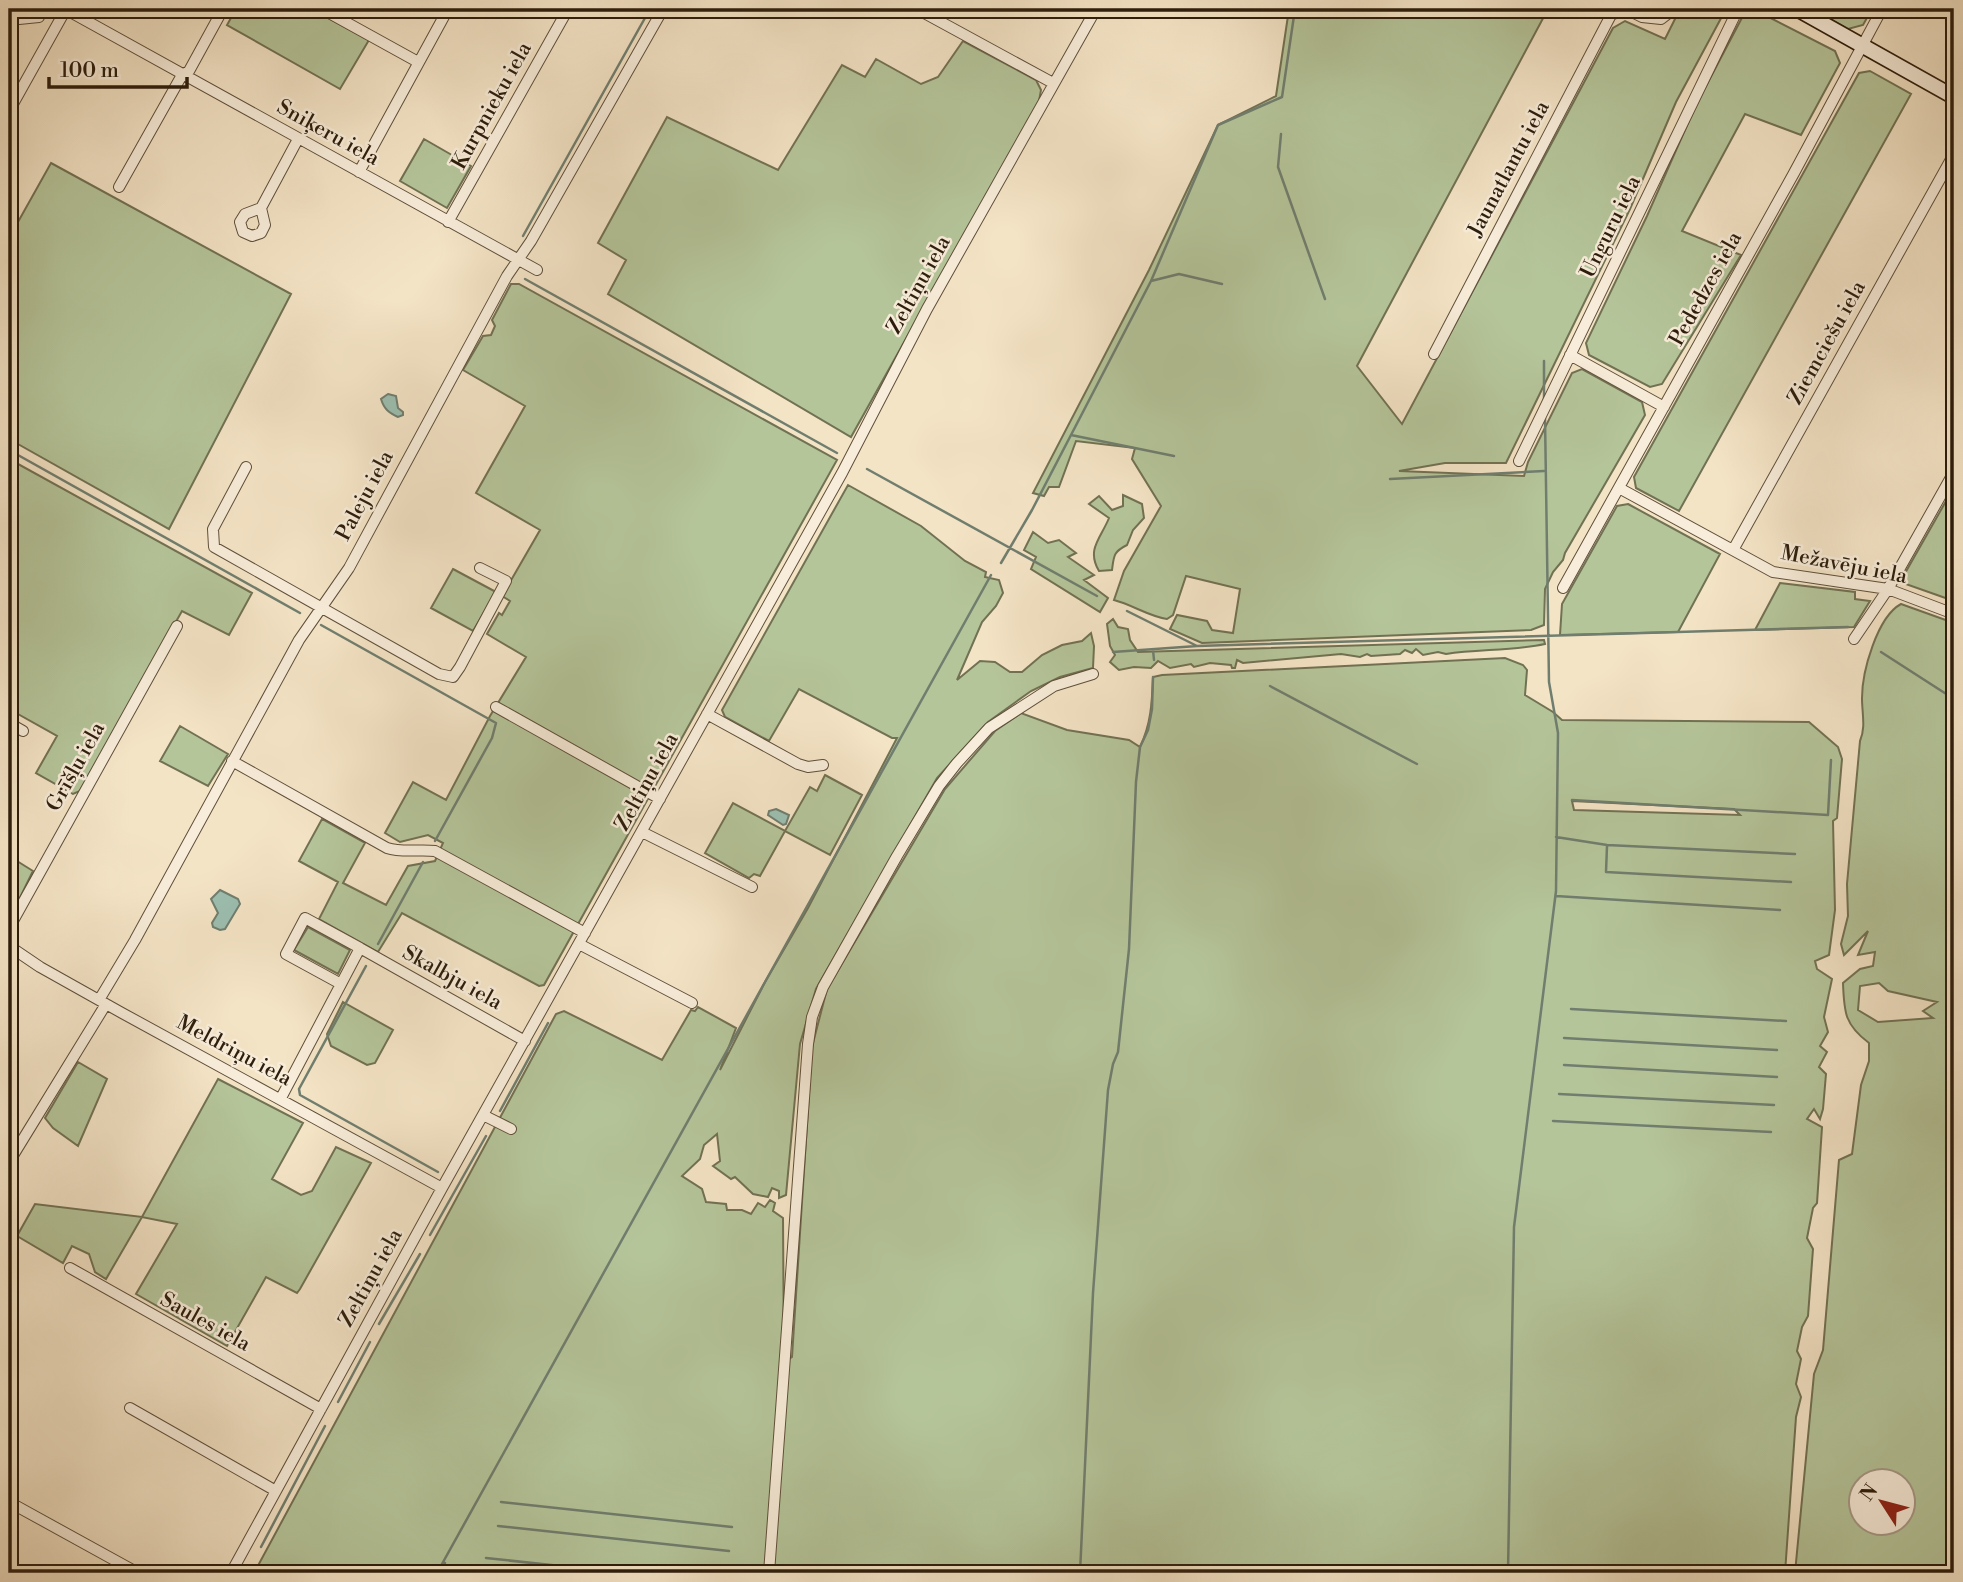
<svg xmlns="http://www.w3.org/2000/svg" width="1963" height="1582" font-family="'Libre Bodoni',serif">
<rect width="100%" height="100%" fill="#f4e4c6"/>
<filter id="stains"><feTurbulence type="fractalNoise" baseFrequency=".00286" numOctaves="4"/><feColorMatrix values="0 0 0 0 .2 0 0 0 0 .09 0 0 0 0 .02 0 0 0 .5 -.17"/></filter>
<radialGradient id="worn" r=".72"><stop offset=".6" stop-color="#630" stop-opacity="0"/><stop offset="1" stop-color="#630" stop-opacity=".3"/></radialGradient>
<path fill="#b5c59a" stroke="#717153" stroke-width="2" fill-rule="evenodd" d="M236 9H312L369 40 340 89 227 25Z
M1289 9H1548L1357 366 1402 424 1613 28 1625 21 1665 39 1680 9H1726L1676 102 1630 209 1506 463H1445L1399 471 1524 476 1528 462 1572 373 1582 369 1642 402 1645 415 1565 553 1563 560 1553 572 1545 589 1544 625 1531 630 1202 643 1170 629 1177 615 1207 621 1212 630 1233 633 1240 589 1186 576 1173 615 1167 619C1148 616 1133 605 1114 600L1124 571 1161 506 1132 459 1135 448 1076 441 1059 487H1049L1044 496 1033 493 1149 270 1218 125 1276 96Z
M1813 9H1872L1863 25 1848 29Z
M1755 10 1835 51 1840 63 1801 135 1745 114 1682 231 1741 255 1662 384 1650 387 1589 355 1586 343 1647 216 1696 105 1745 12Z
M963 41 1036 80 1041 90 1039 101 851 437 608 294 626 260 598 243 667 117 778 170 842 65 865 77 876 59 921 84 938 77Z
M1870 71 1911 94 1679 511 1636 488 1634 477 1859 73Z
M424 139 471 166 447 208 400 181Z
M51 163 291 294 169 529 9 439V238Z
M511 284H519L837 460 544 985 539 986 402 913 378 952 319 919 338 882 299 861 322 819 365 843 343 883 386 905 408 866 435 861 443 843 428 835 400 842 385 833 413 782 446 800 490 716 526 657 487 634 499 613 502 615 510 601 502 596 540 530 476 493 525 406 463 370 483 336 491 335 495 326 492 320Z
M9 459 252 593 229 635 182 611 80 791 73 794 36 773 57 736 9 709Z
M848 485 921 526 965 561 986 572 985 577 999 580 1003 593 996 606 982 622 957 680 980 661 995 662 1010 672H1022L1042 655 1062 645 1082 641 1091 633 1094 646 1093 668 1060 677 1031 691 988 722 937 778 816 989 800 1044 786 1195 779 1198V1191L772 1188 768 1197 753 1194 735 1177 731 1179 713 1166 720 1161 717 1134 704 1145 700 1159 682 1176 702 1189 706 1202 726 1204 727 1210H742L751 1214 758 1203 765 1207 770 1200 775 1203 773 1211 783 1218 784 1362 792 1357 812 1047 827 989 945 789 995 731 1021 713 1067 730 1129 740 1140 747C1151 724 1152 703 1153 677L1162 675 1505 658 1523 665 1527 670 1525 695 1553 712 1562 720 1809 722 1838 747 1842 759 1837 818 1833 821 1835 910 1829 955 1815 961 1817 969 1832 979 1824 1017 1828 1032 1820 1046 1827 1052 1819 1067 1826 1074 1823 1109 1820 1119 1814 1109 1807 1119 1822 1127 1817 1203 1813 1208 1807 1238 1813 1249 1808 1316 1802 1327 1797 1351 1801 1359 1796 1384 1801 1397 1796 1417 1785 1573H254L556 1014 564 1011 662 1060 691 1010 695 1011 698 1007 736 1028 720 1070 765 982 808 908 897 738H892L799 689 769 741 725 717 722 710ZM1572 801 1734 809 1740 815 1574 810Z
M1954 487V601L1900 582Z
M1123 495 1142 504 1144 518 1133 530 1127 545C1113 552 1114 556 1112 570L1099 571C1086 549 1101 538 1109 518L1089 504 1099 496 1112 510 1123 506Z
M1628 504 1720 554 1678 632 1560 635 1562 604 1617 506Z
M1033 532 1048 543 1059 540 1076 553 1068 557 1094 575 1084 580 1108 598 1100 612 1031 569 1036 557 1024 550Z
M453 569 496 592 473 631 431 608Z
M1780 583 1855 592V599L1870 601 1854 627 1755 630Z
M1901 604 1954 623V1573H1795L1814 1374 1823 1350 1839 1160 1852 1154 1861 1085 1869 1061V1043C1845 1025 1844 1013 1843 983L1860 969 1873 966 1875 952 1858 955 1868 931 1844 955 1841 944 1848 916 1847 884 1860 741C1866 727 1862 714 1862 698 1862 672 1877 617 1901 604ZM1879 983 1888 991 1937 1002 1923 1011 1933 1018 1878 1022 1858 1010 1860 986ZM1862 1480H1904V1522H1862Z
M1113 619 1118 627 1128 629 1130 640 1138 652 1544 640 1545 644C1512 651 1479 649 1446 654L1438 652 1423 655 1416 649 1412 653 1405 650 1400 654 1371 656 1367 654 1360 657 1341 654 1243 663 1237 660 1235 668H1232L1231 665 1210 663 1194 667 1191 664 1170 668 1158 661 1151 668 1134 667 1119 670 1110 662 1115 655 1110 646 1107 624Z
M180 726 228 754 208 786 160 761Z
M825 775 862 795 830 855 785 831 760 876 754 874 749 878 705 853 733 803 785 831 810 787 817 791Z
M9 856 33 871 9 920Z
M308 927 350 950 338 974 294 950Z
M343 1002 393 1030 375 1063 367 1065 331 1046 327 1034Z
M78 1062 107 1079 78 1146 53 1128 45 1118Z
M218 1079 303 1123 272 1179 301 1195 312 1191 336 1147 371 1163 300 1289 297 1293 266 1277 227 1346 136 1294 177 1224 142 1217 106 1279 95 1272 89 1254 72 1246 63 1263 17 1236 35 1204 142 1217Z"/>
<path fill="#9cbfb1" stroke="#707e6f" stroke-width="2" d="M388 394 396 396 398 408 403 412V415L398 417C389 413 384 409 381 399Z
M776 809 789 815 786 824 783 825 768 815 769 811Z
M220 890 238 899 240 904 225 929 220 930 213 927 212 923 218 913 211 899Z"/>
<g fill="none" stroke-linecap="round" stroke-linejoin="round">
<path stroke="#707e6f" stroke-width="2.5" d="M1281 134 1278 167 1325 299
M523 236 650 9
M525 279 837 453
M1151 281 1179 274 1222 284
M1544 361V401
M1071 435 1174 456
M9 450 300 613
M867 469 1097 596
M1390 479 1544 471
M1001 563 1032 510 1151 281 1218 125 1282 97 1295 9
M1954 605V606
M1127 611 1197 646 1848 627
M321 625 496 723 492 738 435 841
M1153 650 1154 660
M1113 652 1197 646
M1881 652 1954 699
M1270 686 1417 764
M1572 800 1828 815 1831 760
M1556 837 1607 845 1795 854
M1607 846 1606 872 1791 882
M1556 896 1780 910
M378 944 423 862
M366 966 299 1089 300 1095 438 1172
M1571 1009 1786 1021
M1564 1038 1777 1050
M1564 1065 1777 1077
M1559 1094 1774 1105
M500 1111 548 1023
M1553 1121 1771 1132
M430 1235 486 1136
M379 1324 420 1254
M338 1402 370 1342
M501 1502 732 1527
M498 1526 729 1551
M261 1547 325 1426
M486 1558 625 1573
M246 1573 250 1567
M437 1573 991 575
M442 1573 445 1563
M1080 1573 1093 1293 1108 1090 1113 1064 1118 1052 1129 949 1136 782 1140 747 1148 730 1152 709 1153 677
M1508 1573 1514 1227 1556 891 1558 733 1549 682 1545 418"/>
<defs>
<path id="street" d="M65 9 537 270
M322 9 418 62
M917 9 1053 83
M1626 9 1642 17 1661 19 1674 9
M9 20 39 17
M9 111 66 9
M359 172 448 9
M119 187 182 75 189 71 223 9
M261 208 265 225 261 233 252 236 243 232 240 222 245 214 261 208 298 139
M448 222 568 9
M1434 354 1611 15 1624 9
M1570 355 1664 407
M1519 461 1738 9
M246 467 213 529 214 547 439 674 453 677 460 667 506 581 480 568
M1619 488 1773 572 1888 589 1954 614
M1733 550 1954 154
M1563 588 1794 173 1882 9
M1854 639 1888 589 1954 472
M496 707 660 799
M707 714 798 764 808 767 823 765
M9 723 23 731
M232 761 387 848C402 853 420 849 435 851L585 933
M642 832 752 887
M9 928 177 626
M579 944 692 1003
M9 946 40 967 122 1013 442 1188
M341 984 286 954 305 918 360 948
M99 1000 135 940 299 640 349 568 507 276 531 241 663 9
M281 1098 360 948 525 1041
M483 1115 511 1129
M9 1162 106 1004
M70 1268 321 1409
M130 1408 276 1491
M9 1502 138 1573
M231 1573 442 1188 842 473 927 309 1096 9
M769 1573 808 1044 812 1017 823 987 897 856 939 786 957 763 989 728 1054 686 1093 674"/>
<path id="secondary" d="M1797 9 1954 97"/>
</defs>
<use href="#street" stroke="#5f4f3a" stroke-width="12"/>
<use href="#secondary" stroke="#2d1d0c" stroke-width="17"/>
<use href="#street" stroke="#f8edda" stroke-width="10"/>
<use href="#secondary" stroke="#f8edda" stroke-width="14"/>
</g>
<g text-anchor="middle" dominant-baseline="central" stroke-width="5" stroke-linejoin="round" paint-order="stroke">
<g font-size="21" fill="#2d1d0c" stroke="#f8edda">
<text transform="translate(492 106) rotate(-61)">Kurpnieku iela</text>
<text transform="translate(328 133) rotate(29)">Sniķeru iela</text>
<text transform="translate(1509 169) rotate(-62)">Jaunatlantu iela</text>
<text transform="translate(1611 227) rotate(-64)">Unguru iela</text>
<text transform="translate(919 285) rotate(-61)">Zeltiņu iela</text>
<text transform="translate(1706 289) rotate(-61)">Pededzes iela</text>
<text transform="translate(1827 343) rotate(-61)">Ziemciešu iela</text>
<text transform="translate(365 496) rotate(-62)">Paleju iela</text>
<text transform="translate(1844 565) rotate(11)">Mežavēju iela</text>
<text transform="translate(76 767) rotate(-61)">Grīšļu iela</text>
<text transform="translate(647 782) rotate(-61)">Zeltiņu iela</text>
<text transform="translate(452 978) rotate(29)">Skalbju iela</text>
<text transform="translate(234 1051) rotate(28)">Meldriņu iela</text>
<text transform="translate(371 1278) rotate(-61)">Zeltiņu iela</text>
<text transform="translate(205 1322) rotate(29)">Saules iela</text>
</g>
</g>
<rect width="1963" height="1582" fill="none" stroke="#f4e4c6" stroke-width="35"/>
<rect x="10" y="10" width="1942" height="1561" fill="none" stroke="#2d1d0c" stroke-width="3.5"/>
<rect x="18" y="18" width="1928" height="1547" fill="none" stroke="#2d1d0c" stroke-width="2"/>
<g transform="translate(1882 1502) rotate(306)"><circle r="33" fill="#f8edda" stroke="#a79a88" stroke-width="2"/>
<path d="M0-5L12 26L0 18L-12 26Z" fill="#8f2418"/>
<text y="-10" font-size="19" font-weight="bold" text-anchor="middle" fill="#2d1d0c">N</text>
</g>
<path d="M49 77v10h138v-10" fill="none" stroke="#2d1d0c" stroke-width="3.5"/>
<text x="60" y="77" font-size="21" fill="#2d1d0c" stroke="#f8edda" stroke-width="5" paint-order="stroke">100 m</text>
<rect width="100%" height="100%" filter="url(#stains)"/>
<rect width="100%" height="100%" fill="url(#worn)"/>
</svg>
